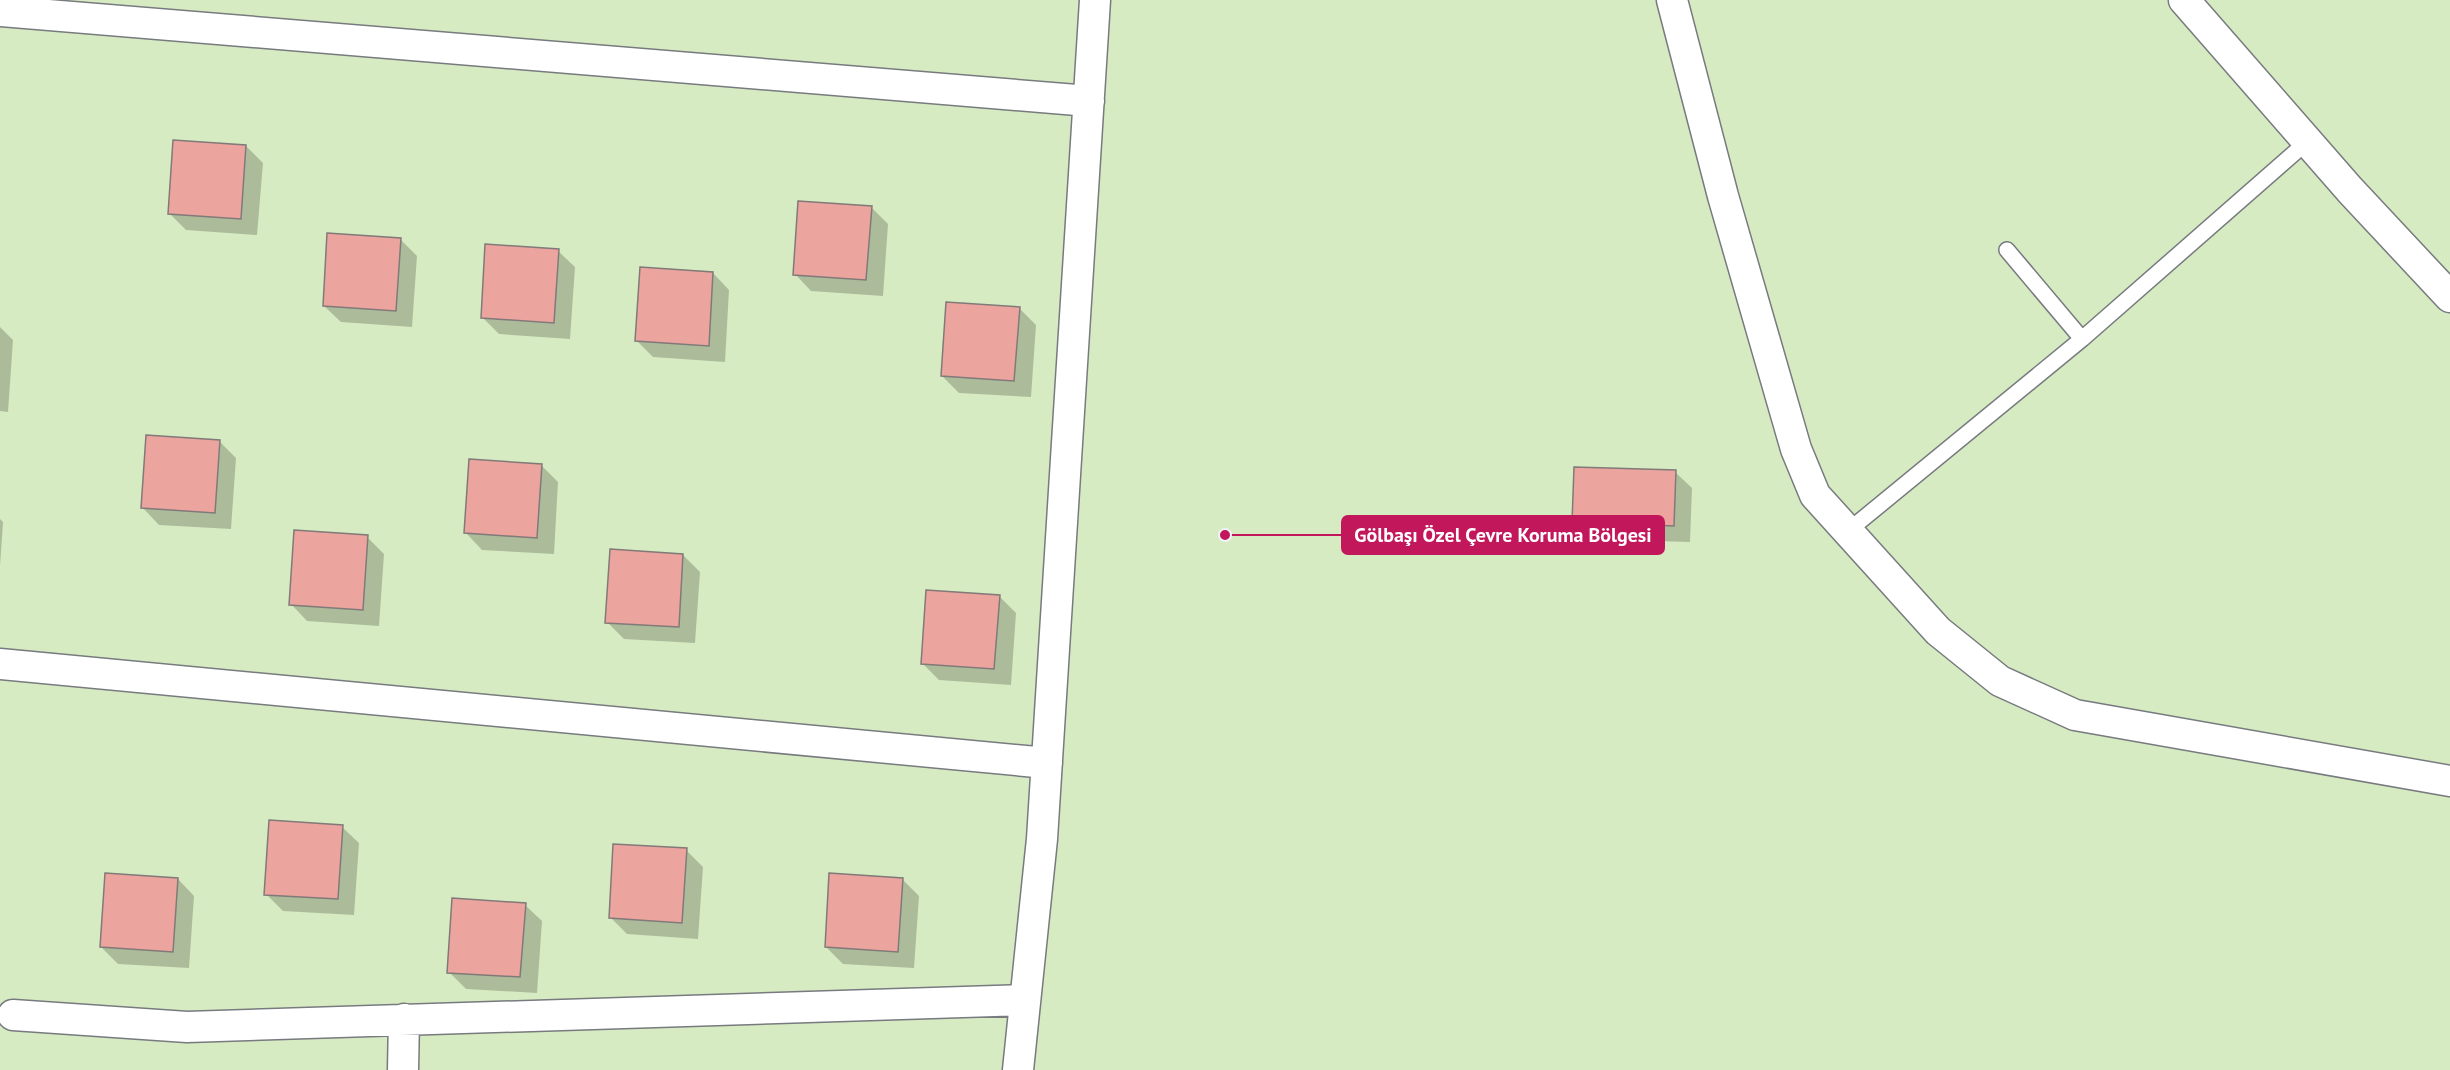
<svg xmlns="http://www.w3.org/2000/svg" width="2450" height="1070" font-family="'PT Sans',sans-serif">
<rect width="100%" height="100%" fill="#f0f4f9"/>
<path fill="#d7ebc2" d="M0 0H2450V1070H0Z"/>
<path fill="#0003" d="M246 146 263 163 257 235 186 230 169 213Z
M871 207 888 224 883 296 811 291 795 274Z
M400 239 417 256 412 327 341 322 324 306Z
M558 251 575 267 570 339 499 334 482 317Z
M713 273 729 290 725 362 653 357 637 341Z
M1019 308 1036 325 1031 397 959 393 942 376Z
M0 327 13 340 8 412 0 411Z
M219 441 236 458 231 529 159 525 143 508Z
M542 466 558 482 554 554 482 550 466 533Z
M1675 472 1692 488 1690 542 1590 539 1573 522Z
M0 519 3 522 0 566Z
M367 537 384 554 379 626 307 621 291 604Z
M683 555 700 572 695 643 624 639 607 622Z
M999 596 1016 613 1011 685 939 680 923 664Z
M342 827 359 843 354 915 283 911 266 894Z
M686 850 703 867 698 939 627 934 610 917Z
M178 879 194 896 189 968 118 964 101 947Z
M902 879 919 896 914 968 843 964 826 947Z
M525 905 542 921 537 993 466 989 449 972Z"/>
<path fill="#eca49e" stroke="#817a79" stroke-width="1.5" d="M173 140 246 145 241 219 168 214Z
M798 201 872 206 866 280 793 275Z
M327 233 401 238 396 311 323 306Z
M485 244 559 249 554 323 481 318Z
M640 267 713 272 709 346 635 341Z
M946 302 1020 307 1014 381 941 376Z
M146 435 220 440 215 513 141 508Z
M469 459 542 464 537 538 464 533Z
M1574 467 1676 470 1674 526 1572 522Z
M294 530 368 535 363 610 289 605Z
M610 549 683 554 679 627 605 623Z
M926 590 1000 595 994 669 921 664Z
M269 820 343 825 338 899 264 895Z
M613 844 687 848 682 923 609 918Z
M105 873 178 878 173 952 100 947Z
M829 873 903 878 898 952 825 947Z
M452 898 526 903 520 977 447 973Z"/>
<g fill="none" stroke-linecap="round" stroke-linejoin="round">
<defs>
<path id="service" d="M2007 250 2082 339
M1848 531 2082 339 2308 141"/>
<path id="minor" d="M1672 0 1723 196 1796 449 1815 495 1938 631 2000 681 2075 715 2450 781
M2184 0 2350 190 2450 297
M0 11 1089 101
M0 664 1047 763
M13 1015 187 1027 1025 1000
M403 1070 404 1019
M1018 1070 1042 839 1095 0"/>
</defs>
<use href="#service" stroke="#777a7f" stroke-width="18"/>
<use href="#minor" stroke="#777a7f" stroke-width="33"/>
<use href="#service" stroke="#fff" stroke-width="15"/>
<use href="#minor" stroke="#fff" stroke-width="30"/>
</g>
<path fill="none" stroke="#c2185b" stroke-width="2" d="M1225 535L1342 535"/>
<circle fill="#c2185b" stroke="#f0f4f9" stroke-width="2" cx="1225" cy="535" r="6"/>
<rect fill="#c2185b" stroke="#c2185b" stroke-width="2" x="1342" y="516" width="322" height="38" rx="6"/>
<g font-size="20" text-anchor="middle" font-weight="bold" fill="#fff">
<text x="1503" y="542">Gölbaşı Özel Çevre Koruma Bölgesi</text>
</g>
</svg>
